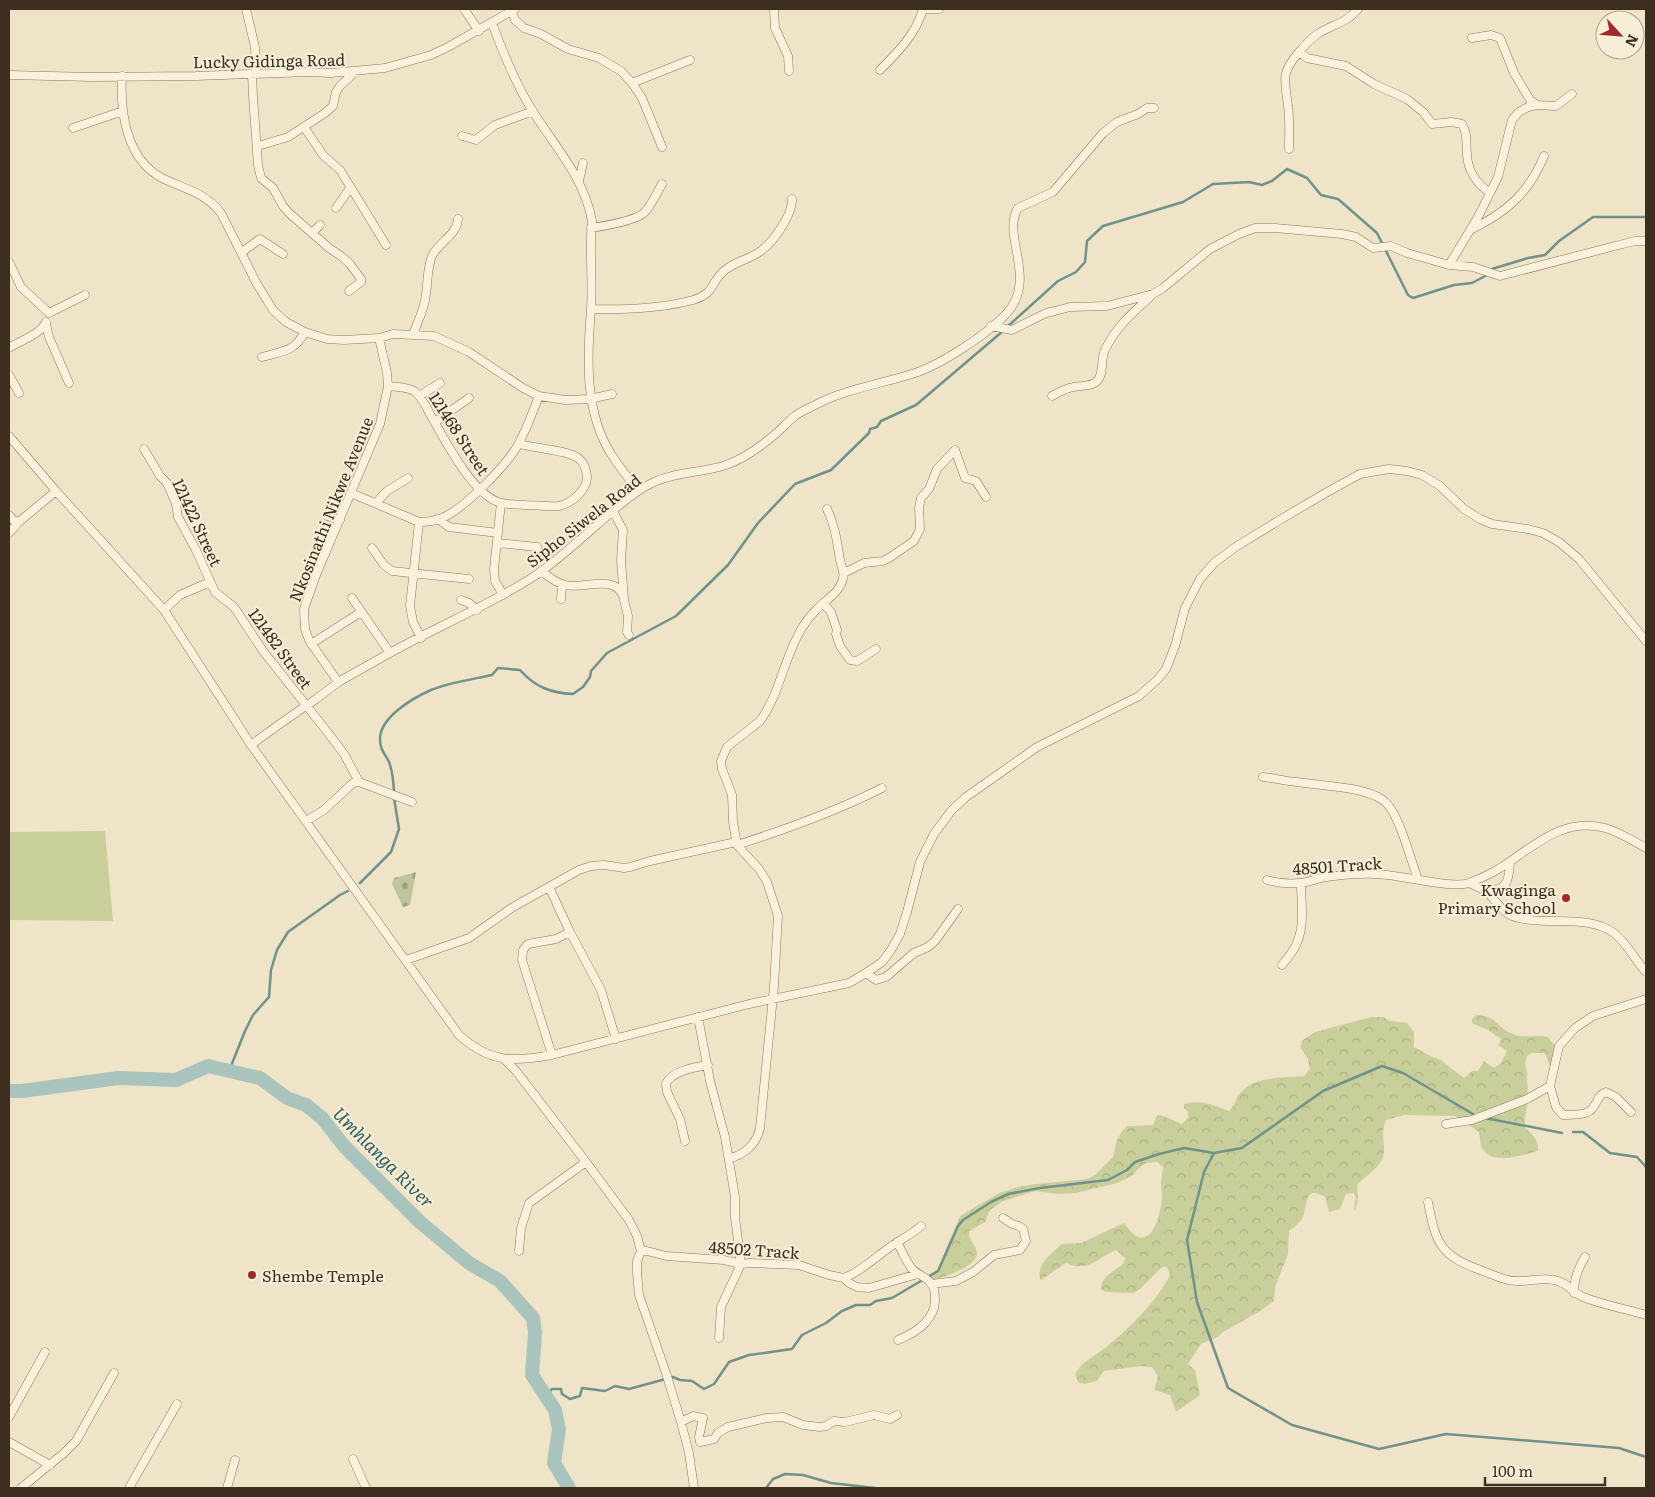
<svg xmlns="http://www.w3.org/2000/svg" width="1655" height="1497" font-family="Literata,serif">
<defs>
<pattern id="forest-crowns" width="20" height="18" patternUnits="userSpaceOnUse" patternTransform="scale(1.25)"><rect width="20" height="18" fill="#c9cf9b"/><path d="M2 6a3 3 0 1 1 6 0M12 15a3 3 0 1 1 6 0" fill="none" stroke="#aeb285"/></pattern>
<pattern id="cemetery-stones" width="16" height="16" patternUnits="userSpaceOnUse" patternTransform="scale(1.25)"><rect width="16" height="16" fill="#bfc49a"/><path d="M2 7V4a2 2 0 0 1 4 0v3zM10 15v-3a2 2 0 0 1 4 0v3z" fill="#9ca07d"/></pattern>
</defs>
<rect width="100%" height="100%" fill="#f0e4c8"/>
<path fill="url(#forest-crowns)" d="M1476 1015C1496 1015 1497 1028 1513 1034 1525 1039 1536 1034 1548 1037L1555 1046 1552 1067H1550L1546 1055 1543 1053H1532L1527 1056 1525 1063 1527 1073 1528 1101 1525 1117V1128C1533 1135 1539 1140 1538 1151 1523 1155 1491 1166 1482 1148 1480 1144 1480 1137 1479 1132L1455 1116 1404 1115 1386 1120C1385 1124 1383 1128 1383 1132 1383 1142 1387 1154 1380 1163 1374 1172 1364 1177 1357 1185L1358 1199 1355 1211 1354 1209 1356 1197 1353 1193 1346 1194 1340 1209 1329 1212 1325 1197C1302 1183 1308 1210 1302 1219 1299 1224 1293 1228 1289 1231L1288 1254 1275 1287 1274 1301 1260 1311 1223 1332 1218 1337 1201 1344 1188 1364 1195 1370 1200 1395 1176 1412 1170 1395 1154 1390 1158 1376 1152 1367 1141 1366 1104 1371 1097 1381 1085 1384 1079 1383 1075 1375C1080 1362 1096 1356 1106 1347 1129 1329 1157 1301 1170 1275L1167 1267H1162L1140 1289 1133 1293 1106 1292 1101 1289C1100 1277 1116 1270 1124 1263L1125 1258 1116 1250C1097 1258 1088 1273 1066 1263L1041 1280C1034 1266 1053 1252 1062 1244L1081 1243 1124 1223C1128 1228 1132 1234 1138 1237 1155 1243 1161 1209 1162 1198 1162 1193 1161 1188 1161 1183 1161 1177 1163 1172 1163 1167L1157 1162 1147 1163 1141 1166 1132 1176 1117 1183 1076 1193 1058 1194 1035 1191 1003 1201 990 1210 985 1222 969 1231C968 1240 977 1245 977 1254 976 1267 943 1277 933 1280L929 1277V1275L938 1269 960 1216 999 1193 1018 1187 1036 1184 1087 1179 1095 1175 1113 1157 1117 1140 1122 1131 1127 1126 1153 1125 1157 1115H1161L1182 1124 1188 1118V1112L1184 1108V1104C1201 1099 1213 1105 1229 1111 1236 1105 1235 1097 1242 1091 1257 1076 1284 1078 1304 1076L1310 1069 1308 1059 1300 1047 1303 1040 1315 1032 1371 1017H1383L1390 1021 1407 1023 1414 1032V1047L1430 1056 1441 1060 1464 1078 1472 1071H1478L1484 1061 1494 1068 1501 1063 1507 1051 1498 1045 1501 1039 1488 1030 1472 1023V1019Z"/>
<path fill="url(#cemetery-stones)" d="M416 872 410 905 403 907 392 884 394 878Z"/>
<path fill="#c9cf9b" d="M105 831 113 921 9 920V832Z"/>
<g fill="none" stroke-linecap="round" stroke-linejoin="round">
<path stroke="#6f938a" stroke-width="2.5" d="M1007 327 1058 281 1076 272 1085 262 1087 241 1103 226 1183 202 1213 184 1249 182 1262 185 1272 181 1287 169 1307 178 1321 195 1338 199 1377 233 1408 295 1413 298 1454 285 1472 283 1487 275 1492 269 1528 258 1545 255 1559 241 1593 217H1646
M394 791C393 781 393 769 388 760 384 753 380 749 380 739 380 717 413 698 431 690 447 683 474 679 492 675L498 668 520 670C535 687 551 693 573 694L583 687 590 677 591 671 607 653 676 616 728 565 758 523 795 484 831 470 869 433 870 429 877 427 881 421 916 405 1003 331
M360 883 391 852 399 829 394 798
M229 1071 245 1031 253 1015 269 997 271 970 277 950 288 932 340 895 348 891
M1485 1118 1562 1133
M1573 1132H1583L1610 1153 1637 1157 1646 1167
M1214 1153 1204 1172 1187 1240 1197 1302 1228 1388 1292 1425 1379 1449 1446 1434 1619 1448 1646 1457
M545 1396 552 1389H561L562 1394 570 1399 580 1396 582 1388 605 1391 615 1386 629 1389 673 1377 680 1380 692 1381 704 1389 714 1384 729 1362 749 1355 792 1349 802 1335 826 1323 842 1311 856 1305H870L876 1301 892 1298 938 1271 958 1226 963 1220 991 1202 1008 1194 1040 1188 1108 1180 1127 1170 1135 1162 1159 1154 1184 1148 1214 1153 1242 1148 1323 1091 1382 1066 1403 1073 1473 1114
M766 1488 773 1479 785 1474 803 1475 831 1483 875 1488"/>
<path stroke="#a9c4bc" stroke-width="14" d="M9 1091H22L118 1078 176 1080 208 1066 260 1078 287 1098 306 1105 322 1118 344 1146 420 1222 469 1263 500 1281 533 1318 535 1333 532 1375 555 1410 559 1429 554 1463 569 1488"/>
<defs>
<path id="minor" d="M246 9 255 47 256 73
M464 9 479 31
M511 9 515 20 524 28 541 34 568 49 599 58 621 71 632 83 642 98 662 147
M774 9 775 28 788 56 789 71
M927 9H939
M492 23C503 53 515 83 532 110 555 147 584 177 592 221 589 250 593 280 591 309 587 358 584 414 613 457 621 469 630 480 638 491
M1472 38 1491 35 1500 38 1514 73 1530 100 1537 105
M1299 52 1307 58 1346 66 1374 84 1407 99 1423 112 1432 124 1452 122 1462 124C1468 134 1466 144 1467 155 1468 171 1477 184 1489 192
M880 70C898 52 916 34 923 9
M252 74 253 96 258 165 261 178 273 188 283 206 289 213 329 248 341 256 350 264 361 279V282L349 291
M9 75 92 77 196 76 308 72 331 73 385 68 431 55 448 47 515 9
M122 76C120 112 126 159 162 178 184 189 205 192 221 213L257 284 273 310 286 322 305 332 327 339 344 340 379 338 393 334 434 336 469 352 523 388 539 396 565 400 590 399 612 394
M632 83 690 60
M304 127 323 155 340 170 386 245
M73 128 123 111
M462 136 476 140 495 125 533 111
M258 146 288 137 325 113 333 106 336 92 340 86 356 71
M1289 149C1289 135 1290 120 1288 106 1285 80 1280 74 1299 52 1305 45 1311 38 1319 33 1332 25 1348 22 1358 9
M579 181 583 163
M336 208 350 188
M591 228C604 226 636 221 645 212 652 204 657 193 662 184
M1470 230C1506 213 1529 193 1544 156
M312 233 320 225
M242 252 260 239 283 254
M9 262 21 287 49 313
M1449 265 1478 217 1498 177 1512 120 1519 112 1528 107 1537 105 1556 106 1572 94
M591 309C624 310 660 309 693 300 716 293 710 282 725 270 736 261 751 259 762 250 774 241 793 214 792 199
M49 313 85 295
M46 324 49 337 69 383
M991 326 1012 330 1046 313 1055 311 1070 307 1107 306 1153 294 1163 288 1210 249 1239 234 1255 228H1275L1342 234 1356 237 1373 248 1391 246 1407 253 1449 265 1473 267 1500 276 1611 247 1635 241H1646
M413 334C418 321 425 308 426 294 428 281 427 268 432 256 439 242 457 235 458 219
M9 348C21 340 40 335 46 322
M262 357C283 351 294 352 305 332
M9 375 19 393
M388 386C397 387 407 387 414 391 422 397 427 408 431 416 445 440 471 492 498 502 506 505 516 504 525 505 535 505 548 507 559 506 572 503 586 491 587 478 587 471 584 462 578 458 567 450 534 448 519 444
M419 396 440 383
M1052 396C1059 392 1066 388 1074 387 1081 385 1090 387 1096 382 1105 375 1100 359 1105 350 1115 328 1132 313 1150 297
M435 422 469 398
M9 436 56 491 164 610 251 745 459 1035C490 1063 513 1062 552 1055L749 1004 849 983 866 973 882 962 891 950 900 934 907 912 920 862 934 834 951 811 966 797 1037 747 1139 696 1158 679 1166 669 1175 646 1185 608 1200 579 1214 563 1237 546 1278 521 1329 491 1360 474 1389 469 1407 471 1422 475 1440 486 1464 509 1480 519 1492 524 1528 529 1543 533 1559 542 1579 559 1646 641
M144 449 160 476 167 483 176 504 178 517 196 550 215 592 234 607 263 651 329 734 344 754 359 782
M351 493 419 522C427 522 435 521 442 518 464 509 509 463 519 443 527 428 533 411 539 396
M376 503 387 491 408 478
M501 503 494 569 495 581 503 595
M613 511 623 530 621 560 624 600 628 616 627 632 629 635
M9 515 14 521H20L56 491
M327 516 340 520
M438 519 449 527 498 533
M419 522 410 606 413 622 421 638
M9 533 20 521
M497 543 537 547
M372 548 384 565 392 571 469 579
M541 571C548 576 556 583 565 585 583 590 614 573 623 596
M844 573 864 563 883 561 889 558 914 541 920 529 919 508 921 498 929 489 937 469 955 450 965 478 976 481 986 497
M352 598 390 653
M561 599 562 585
M461 600 469 603 477 610
M823 603 831 612 837 630 836 634 840 646 850 660 857 661 876 649
M164 610 180 595 210 582
M311 644 361 612
M338 682 309 640 305 629 304 609 316 575 380 424 388 386 387 373 379 338
M251 745C272 729 294 714 316 699 324 693 332 687 340 681 356 672 372 663 388 654 436 627 486 607 533 577 556 562 577 542 598 524 616 508 633 492 654 482 677 471 703 473 726 465 743 459 760 447 773 436 781 430 787 422 795 416 801 411 810 408 817 404 846 389 880 384 912 374 939 366 988 334 1007 313 1038 278 1001 235 1018 208L1053 192 1103 133 1117 122 1138 114 1147 108H1154
M1263 777C1274 778 1285 781 1297 782 1320 786 1373 786 1388 805 1400 818 1411 861 1418 879
M306 821 324 810 353 783 359 782 412 802
M737 845C787 829 835 812 882 788
M1267 880C1277 883 1289 884 1300 883 1309 882 1318 878 1326 877 1342 875 1359 873 1375 874 1398 874 1450 889 1469 883 1479 879 1491 874 1500 868 1532 848 1563 816 1605 828 1620 832 1633 841 1646 848
M1469 883C1476 886 1484 889 1489 894 1496 901 1502 912 1512 916 1542 927 1587 913 1614 933 1627 943 1635 960 1646 972
M549 887 570 932 601 990 616 1039
M1488 892C1508 889 1509 880 1510 862
M406 960 469 938 513 907 579 870 591 866 604 865 624 868 630 867 650 861 736 842
M1282 965C1286 960 1290 955 1294 949 1306 928 1301 905 1301 883
M866 973 876 980 886 977 914 953 928 947 935 941 958 909
M698 1017 710 1081 725 1137 735 1197V1217L741 1264 721 1307 719 1338
M552 1055 522 960 523 950 528 944 556 939 570 932
M504 1059 516 1071 586 1162 629 1220 637 1236 641 1251 637 1261V1272L639 1295 666 1373 681 1422 689 1453 694 1488
M1550 1086 1556 1107 1563 1115C1571 1114 1580 1116 1588 1112 1597 1108 1596 1095 1606 1092L1616 1097 1631 1112
M1446 1124 1472 1120 1527 1099 1550 1086 1559 1046 1575 1028 1593 1016 1646 999
M685 1141 680 1119 667 1092 666 1084C671 1071 695 1067 708 1065
M729 1158C744 1156 757 1143 760 1128L774 986 778 916 767 882 759 869 737 845 733 822 732 795 722 769 721 761 727 747 760 721C780 694 784 657 802 628 806 621 811 615 816 610 825 600 841 592 843 578 845 572 841 566 840 560 837 542 835 525 827 509
M1428 1202C1436 1245 1441 1256 1483 1271 1494 1275 1504 1281 1516 1281 1529 1282 1542 1277 1554 1280 1567 1282 1572 1292 1583 1297 1603 1305 1626 1309 1646 1315
M897 1242C902 1251 906 1261 912 1269 918 1275 929 1278 933 1286 935 1291 935 1296 935 1301 934 1322 915 1333 898 1340
M519 1251 521 1228 529 1203 586 1162
M641 1251H647L666 1256 724 1260 741 1264 749 1263 799 1265 829 1275 844 1278 849 1283 857 1287 869 1288 918 1274
M844 1278C860 1272 872 1260 886 1250 897 1241 910 1236 921 1226
M931 1284 956 1281 973 1272 994 1255 1020 1250 1026 1241 1023 1229 1019 1226 1012 1224 1003 1218
M1574 1293C1574 1279 1578 1268 1585 1257
M9 1417 45 1352
M681 1422 693 1416 703 1418 699 1437 700 1442 714 1439 718 1433 728 1427 767 1418 783 1417 803 1425 820 1427 826 1426 834 1421 845 1422 874 1415 890 1419 897 1415
M9 1442 50 1465
M353 1459 366 1488
M21 1488 64 1453 76 1441 114 1373
M129 1488 177 1404
M227 1488 235 1460"/>
</defs>
<use href="#minor" stroke="#8d765c" stroke-width="9"/>
<use href="#minor" stroke="#faf1dc" stroke-width="8"/>
</g>
<g fill="#9e2a2b" stroke="#f7eed8" stroke-width="2">
<circle cx="1566" cy="898" r="5"/>
<circle cx="252" cy="1275" r="5"/>
</g>
<g text-anchor="middle" dominant-baseline="central" stroke-width="4" stroke-linejoin="round" paint-order="stroke">
<g font-size="16" fill="#3d2e20" stroke="#f7eed8">
<text transform="translate(269 60) rotate(-1)">Lucky Gidinga Road</text>
<text transform="translate(460 433) rotate(57)">121468 Street</text>
<text transform="translate(330 509) rotate(-68)">Nkosinathi Nikwe Avenue</text>
<text transform="translate(583 520) rotate(-38)">Sipho Siwela Road</text>
<text transform="translate(198 522) rotate(65)">121422 Street</text>
<text transform="translate(281 648) rotate(54)">121482 Street</text>
<text transform="translate(1337 865) rotate(-4)">48501 Track</text>
<text transform="translate(754 1249) rotate(4)">48502 Track</text>
</g>
<g font-size="16" fill="#3d2e20" stroke="#f7eed8" text-anchor="end">
<text x="1556" y="889">Kwaginga<tspan x="1556" dy="18">Primary School</tspan></text>
<text x="262" y="1275" text-anchor="start">Shembe Temple</text>
</g>
<g font-size="18" font-style="italic" fill="#2f5d5a" stroke="#f7eed8">
<text transform="translate(384 1157) rotate(45)">Umhlanga River</text>
</g>
</g>
<rect width="1655" height="1497" fill="none" stroke="#3d2e20" stroke-width="20"/>
<g transform="translate(1620 35) rotate(116)"><circle r="24" fill="#f7eed8" stroke="#ada18e"/>
<path d="M0-4L9 19L0 12L-9 19Z" fill="#9e2a2b"/>
<text y="-8" font-size="14" font-weight="bold" text-anchor="middle" fill="#3d2e20">N</text>
</g>
<path d="M1485 1477v8h120v-8" fill="none" stroke="#3d2e20" stroke-width="2.5"/>
<text x="1492" y="1477" font-size="15" fill="#3d2e20" stroke="#f7eed8" stroke-width="4" paint-order="stroke">100 m</text>
</svg>
